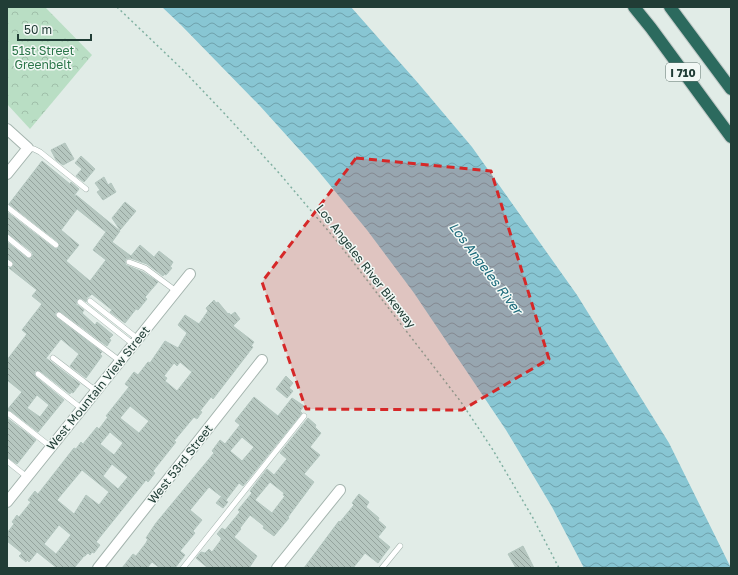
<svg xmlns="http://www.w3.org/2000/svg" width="738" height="575" font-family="'Golos Text',sans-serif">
<defs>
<pattern id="park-crowns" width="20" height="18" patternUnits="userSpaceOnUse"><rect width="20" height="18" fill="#b9dec4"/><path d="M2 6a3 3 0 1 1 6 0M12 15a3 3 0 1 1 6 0" fill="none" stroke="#9fbfa9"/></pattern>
<pattern id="water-waves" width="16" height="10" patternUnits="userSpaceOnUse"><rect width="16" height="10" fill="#88c6d3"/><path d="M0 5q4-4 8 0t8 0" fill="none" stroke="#6fa2ac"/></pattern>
<pattern id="building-back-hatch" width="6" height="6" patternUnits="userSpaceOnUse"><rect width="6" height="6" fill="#b6c7c0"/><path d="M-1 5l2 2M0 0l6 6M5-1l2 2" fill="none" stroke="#94a39d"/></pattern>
</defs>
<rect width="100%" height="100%" fill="#e1ece7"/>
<path fill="url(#park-crowns)" d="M7 7H45L92 55 30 129 7 104Z"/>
<path fill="url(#water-waves)" d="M162 7H351L418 83 472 147 577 295 669 443 731 568H584L552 507 506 430 414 293 367 230 315 167 260 106 181 25Z"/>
<path fill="url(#building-back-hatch)" stroke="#b3c6bf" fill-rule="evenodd" d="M65 143 74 159 63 165 56 160 51 150Z
M81 156 95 169 84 182 76 176 82 169 75 163Z
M42 161 70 184 71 182 79 189 73 197 76 195 120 231 112 242 131 256 140 245 154 257 159 251 173 262 170 267 172 268 166 275 164 274 163 276 147 264 130 258 126 259 125 262 126 265 143 272 158 282 145 297 147 299 138 310 136 309 125 323 110 312 112 310 92 294 87 298 86 302 81 298 77 300 76 304 84 310 82 313 95 325 97 322 113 335 109 339 111 340 107 346 61 312H56L55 315 57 318 102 352 100 354 102 356 86 378 70 366 79 354 61 339 46 358 80 384 73 393 71 392 70 394 40 371H35L34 374 36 377 64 400 38 432 11 411 7 410 22 392 7 380V360L27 334 22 330 42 304 32 296 37 290 9 268 12 267 14 264 12 261 7 258V242L27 258 31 259 33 255 32 252 7 233V212L54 248 57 249 59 247 58 242 9 204ZM77 209 106 232 93 250 106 260 90 281 66 261 79 245 61 230ZM37 395 49 405 40 417 27 408Z
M104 177 108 185 111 183 116 192 103 200 97 192 100 190 95 183Z
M125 202 136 211 120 230 112 218Z
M214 300 216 303 218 302 228 314 229 313 231 315 235 312 240 319 233 326 254 342 251 346 253 347 213 399 211 397 200 411 202 412 197 419 194 417 174 441 176 442 153 471 155 473 148 482 146 480 96 542 100 545 94 553 92 552 90 555 88 553 85 556H84L74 568H57L37 552 29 562 27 560 26 562 19 556 22 553 7 541V533L14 524 12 522 17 515 19 517 31 502 28 500 35 491 38 494 74 448 76 449 81 442 83 444 97 427 99 429 108 417 106 416 129 387 125 384 134 372 138 375 148 362 150 363 165 341 178 348 187 333 178 325 185 315 199 324 208 311 206 308ZM180 362 192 372 177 391 165 381 167 378 164 376 174 363 177 366ZM130 406 149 421 139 433 120 418ZM110 432 123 443 114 455 100 444ZM112 464 128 477 118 489 103 476ZM82 470 109 492 99 505 86 495 74 514 57 500ZM59 525 71 535 56 554 44 544Z
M286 376 293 383 289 388 293 391 287 398 276 389Z
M254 397 278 416 292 398 304 406 300 411 302 413 243 486 239 483 226 500 209 487 190 510 202 520 193 531 195 533 180 551 185 555 175 568H160L152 562 147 568H122L133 554 136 556 146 543 148 539 146 538 156 523 214 453 212 451 220 440 225 444 240 425 235 421ZM242 437 254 447 242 461 230 451Z
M7 418 36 440 17 464 7 457Z
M308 418 316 425 315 427 321 433 310 447 320 455 304 474 314 482 288 517 289 518 274 536 263 528 264 526 250 515 240 528 241 529 234 537 257 556 249 568H208L196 558 201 552 205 553 209 549 212 552 221 540V538L217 534 222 528 225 530 240 512 238 510 252 493 250 491 267 469 274 475 287 459 280 453ZM270 482 284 493 283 495 285 496 272 513 255 500Z
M359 494 369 502 366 507 379 518 378 520 386 527 378 537 390 547 383 556 378 563 365 553 353 568H304L339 521 340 522 354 505 352 503Z
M221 497 228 502 223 508 216 503Z
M523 546 534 568H516L508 554Z"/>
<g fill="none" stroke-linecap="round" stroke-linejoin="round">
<defs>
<path id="service" d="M28 148 34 149 40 152 86 189
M7 207 56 245
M7 237 29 255
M7 262 10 264
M129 262 145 268 176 291
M90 301 138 339
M80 302 133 344
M59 315 120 361
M53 358 96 391
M38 374 82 409
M9 414 51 447
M7 461 27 477
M183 568 304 416
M382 568 400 546"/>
<path id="minor" d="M7 129 28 148 7 174
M7 502 190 274
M98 568 262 360
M277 568 340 490"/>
<path id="motorway" d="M634 7 651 28 731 137
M670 7 731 89"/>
</defs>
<use href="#service" stroke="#a4b4ae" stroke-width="6"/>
<use href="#minor" stroke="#a4b4ae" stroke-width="12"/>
<use href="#motorway" stroke="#c1c9c7" stroke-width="14"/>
<path stroke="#81b0a2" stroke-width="1.5" stroke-dasharray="2 3" stroke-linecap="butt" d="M117 7 183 70 224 113 279 173 336 240 461 402 493 450 533 518 559 568"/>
<use href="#service" stroke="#fff" stroke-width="5"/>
<use href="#minor" stroke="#fff" stroke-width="10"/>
<use href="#motorway" stroke="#2c6a5e" stroke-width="12"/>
</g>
<path fill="#d62828" fill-opacity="0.2" stroke="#d62828" stroke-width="3" stroke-dasharray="8 5" stroke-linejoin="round" d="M356 158 491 171 549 359 462 410 306 409 262 282Z"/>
<g text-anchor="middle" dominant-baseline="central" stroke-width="3" stroke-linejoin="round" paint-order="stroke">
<rect fill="#f2f8f5" stroke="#60756f" stroke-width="1" x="666" y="63" width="34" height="18" rx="3"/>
<g font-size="11" font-weight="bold" fill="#213d36">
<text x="683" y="72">I 710</text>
</g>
<g font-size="12" fill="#2a7548" stroke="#f2f8f5">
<text x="43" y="50">51st Street<tspan x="43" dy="14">Greenbelt</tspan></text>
</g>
<g font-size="12" fill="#213d36" stroke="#f2f8f5">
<text transform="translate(366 266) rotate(52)">Los Angeles River Bikeway</text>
<text transform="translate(98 388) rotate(-51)">West Mountain View Street</text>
<text transform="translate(180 464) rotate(-52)">West 53rd Street</text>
</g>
<g font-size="13" font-style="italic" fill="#1a697a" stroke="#f2f8f5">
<text transform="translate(486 268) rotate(53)">Los Angeles River</text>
</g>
</g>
<rect width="738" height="575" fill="none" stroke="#213d36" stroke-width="16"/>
<path d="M18 34v6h73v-6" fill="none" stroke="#213d36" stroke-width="2"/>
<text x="24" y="34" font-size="12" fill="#213d36" stroke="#f2f8f5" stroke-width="3" paint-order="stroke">50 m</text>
</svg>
